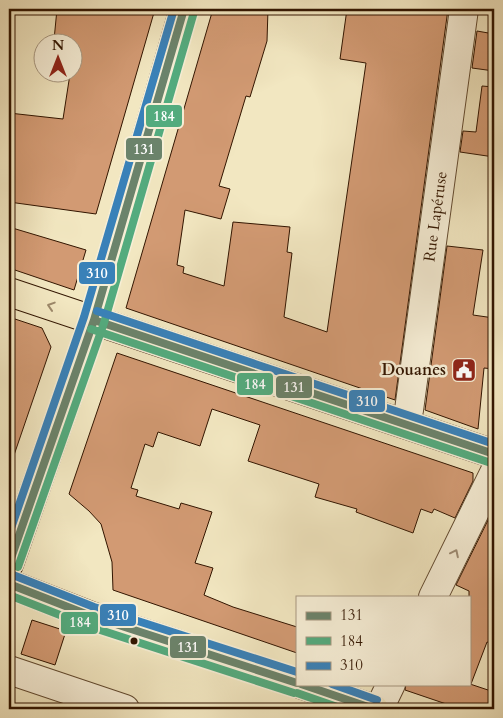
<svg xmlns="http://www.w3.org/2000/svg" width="503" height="718" font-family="Cardo,serif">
<rect width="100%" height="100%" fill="#f2e7c1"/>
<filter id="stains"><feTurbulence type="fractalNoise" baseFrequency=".004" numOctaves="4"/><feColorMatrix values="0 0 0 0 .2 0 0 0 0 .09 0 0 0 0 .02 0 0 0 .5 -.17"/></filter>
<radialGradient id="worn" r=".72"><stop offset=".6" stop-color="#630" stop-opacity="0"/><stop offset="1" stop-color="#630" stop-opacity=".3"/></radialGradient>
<path fill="#d29a73" stroke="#321500" d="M57 9H155L96 214 9 202V113L63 119 70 74 56 72H72V42H59V41L54 40Z
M213 9H268L267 41 250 97 246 96 219 186 230 189 221 219 185 210 177 265 184 267 183 273 224 286 233 222 290 227 287 252 292 253 284 317 327 332 366 63 340 59 347 9H448L395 400 126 308Z
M477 31 494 34V71L472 68Z
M482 86 494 87V157L460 152 463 131 476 132Z
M9 227 86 250 74 290 9 268Z
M447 246 483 250 473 315 494 318V369L484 368 478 429 425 410Z
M9 317 42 328 51 347 12 461 9 460Z
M117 353 473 473V481L455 518 434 509 432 513 421 509 413 533 356 512 357 509 315 497 319 484 248 461 260 425 212 409 200 446 158 432 153 447 145 444 131 488 138 490 136 496 179 509 181 503 212 512 195 563 213 568 204 595 233 607 297 627V653L113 590 112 562 101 524 89 511 69 494Z
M494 508V644L487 642 471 684H469V591L456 585Z
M32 620 66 631 55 665 21 654Z
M406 684H470L494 692V709H461L405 690Z"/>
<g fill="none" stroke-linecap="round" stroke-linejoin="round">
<defs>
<g id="minor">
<path id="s1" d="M405 424 409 410 464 9"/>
<path d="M433 597 494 473"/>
<path d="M9 670 125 709"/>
<path d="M379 709 391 684"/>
</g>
<path id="major" d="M9 292 494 454
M9 564 94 320 184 9
M9 584 91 616 297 683
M300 684 374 709"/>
</defs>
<use href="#minor" stroke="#624a30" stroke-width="30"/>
<use href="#major" stroke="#321500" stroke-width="30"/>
<use href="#minor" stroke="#f7efd7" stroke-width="28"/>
<use href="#major" stroke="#f2e7c1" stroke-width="28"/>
<defs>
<path id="bus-1" d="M94 320 494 454
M9 564 94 320 184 9
M9 584 91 616 297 683
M301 684 374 709"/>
<path id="bus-2" d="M91 329 491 463
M18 567 104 323 194 12
M9 595 88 626 294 693
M297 693 343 709"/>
<path id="bus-3" d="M97 311 494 444
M9 534 84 317 174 9
M13 575 94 607 297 672
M332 684 377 700"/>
</defs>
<use href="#bus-1" stroke="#f7efd7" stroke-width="11"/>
<use href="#bus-2" stroke="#f7efd7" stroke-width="11"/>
<use href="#bus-3" stroke="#f7efd7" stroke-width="11"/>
<use href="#bus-1" stroke="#6b836b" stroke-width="8"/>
<use href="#bus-2" stroke="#53ab7e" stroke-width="8"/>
<use href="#bus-3" stroke="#3981b8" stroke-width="8"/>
</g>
<defs><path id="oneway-chevron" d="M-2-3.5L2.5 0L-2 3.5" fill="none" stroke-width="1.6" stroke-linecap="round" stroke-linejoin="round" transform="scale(1.25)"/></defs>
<use stroke="#9c886a" href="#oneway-chevron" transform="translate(51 306) rotate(-162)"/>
<use stroke="#9e8d76" href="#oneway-chevron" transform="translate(455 553) rotate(-64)"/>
<defs>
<symbol id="civic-square" viewBox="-11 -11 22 22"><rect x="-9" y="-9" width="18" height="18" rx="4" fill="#8f2418" stroke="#f7efd7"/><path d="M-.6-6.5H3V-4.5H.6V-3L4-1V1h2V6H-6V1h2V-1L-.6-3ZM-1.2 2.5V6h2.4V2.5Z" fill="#fff"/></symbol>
</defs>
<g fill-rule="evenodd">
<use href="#civic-square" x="450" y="356" width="28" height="28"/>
</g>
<circle fill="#321500" stroke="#f7efd7" stroke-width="2" cx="134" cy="641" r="4.5"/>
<g text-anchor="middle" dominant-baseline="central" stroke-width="5" stroke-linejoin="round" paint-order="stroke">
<g font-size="16" fill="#321500" stroke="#f7efd7">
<text stroke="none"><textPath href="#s1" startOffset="210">Rue Lapéruse</textPath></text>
</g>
<g font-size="16" font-weight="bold" fill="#321500" stroke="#f7efd7" text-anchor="end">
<text x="446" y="370">Douanes</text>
</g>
</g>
<g stroke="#f7efd7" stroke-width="2">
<rect x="145" y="104" width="38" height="24" rx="5" fill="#53ab7e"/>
<rect x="125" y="137" width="38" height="24" rx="5" fill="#6b836b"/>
<rect x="78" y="261" width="38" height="24" rx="5" fill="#3981b8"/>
<rect x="236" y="372" width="38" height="24" rx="5" fill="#53ab7e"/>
<rect x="275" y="375" width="38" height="24" rx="5" fill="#6b836b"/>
<rect x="348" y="389" width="38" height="24" rx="5" fill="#3981b8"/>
<rect x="99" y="603" width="38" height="24" rx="5" fill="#3981b8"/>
<rect x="60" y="611" width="39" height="24" rx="5" fill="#53ab7e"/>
<rect x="169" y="635" width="38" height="24" rx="5" fill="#6b836b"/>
</g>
<g font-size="14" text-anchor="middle" font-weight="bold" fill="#fff">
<text x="164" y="121">184</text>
<text x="144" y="154">131</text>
<text x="97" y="278">310</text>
<text x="255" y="389">184</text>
<text x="294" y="392">131</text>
<text x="367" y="406">310</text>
<text x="118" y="620">310</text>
<text x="80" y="627">184</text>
<text x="188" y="652">131</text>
</g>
<rect width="503" height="718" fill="none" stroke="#f2e7c1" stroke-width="30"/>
<rect x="10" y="10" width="483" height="698" fill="none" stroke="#321500" stroke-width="2.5"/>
<rect x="15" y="15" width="473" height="688" fill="none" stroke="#321500"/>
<rect x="296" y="596" width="175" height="90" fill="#f7efd7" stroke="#a89881"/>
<rect x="306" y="612" width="25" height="8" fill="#6b836b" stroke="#a89881"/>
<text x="340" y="620" font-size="15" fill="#321500">131</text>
<rect x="306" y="637" width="25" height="8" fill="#53ab7e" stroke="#a89881"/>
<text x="340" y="646" font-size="15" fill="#321500">184</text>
<rect x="306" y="662" width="25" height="8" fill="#3981b8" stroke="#a89881"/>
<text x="340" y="670" font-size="15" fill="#321500">310</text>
<g transform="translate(58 58)"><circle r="24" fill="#f7efd7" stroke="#a89881"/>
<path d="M0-4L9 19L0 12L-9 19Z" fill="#8f2418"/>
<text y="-8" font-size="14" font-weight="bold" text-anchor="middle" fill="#321500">N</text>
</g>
<rect width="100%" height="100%" filter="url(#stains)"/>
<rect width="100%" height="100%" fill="url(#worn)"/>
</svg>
